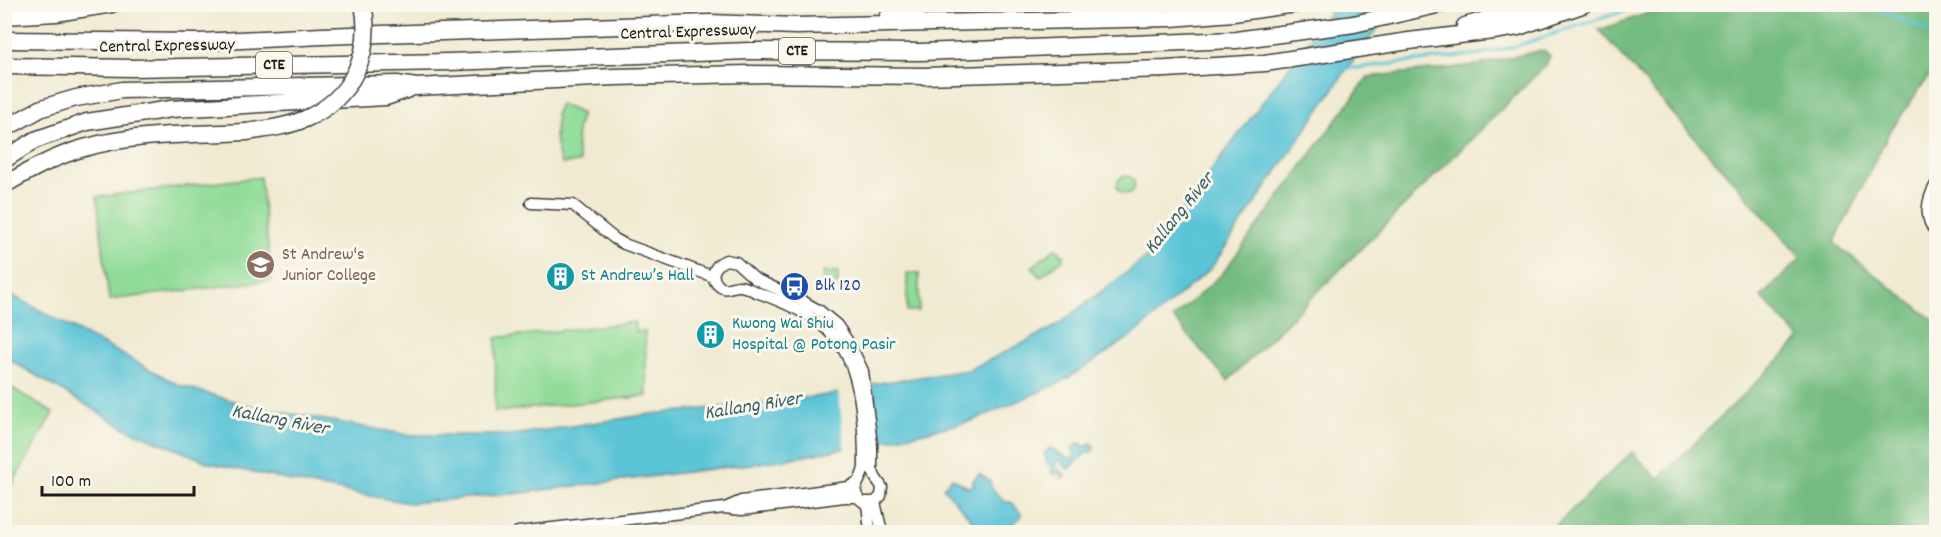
<svg xmlns="http://www.w3.org/2000/svg" width="1941" height="537" font-family="Dekko,sans-serif">
<rect width="100%" height="100%" fill="#fbf7ec"/>
<filter id="ink" filterUnits="userSpaceOnUse"><feTurbulence type="fractalNoise" baseFrequency=".0167" numOctaves="2"/><feDisplacementMap in="SourceGraphic" scale="12" xChannelSelector="R" yChannelSelector="G"/><feConvolveMatrix kernelMatrix="1 2 1 2 8 2 1 2 1" color-interpolation-filters="sRGB"/></filter>
<filter id="wash" filterUnits="userSpaceOnUse"><feTurbulence type="fractalNoise" baseFrequency=".008" numOctaves="4" result="noise"/><feDisplacementMap in="SourceGraphic" scale="24" xChannelSelector="R" yChannelSelector="G"/><feGaussianBlur stdDeviation="1.35" result="paint"/><feColorMatrix in="noise" values="0 0 0 0 0 0 0 0 0 0 0 0 0 0 0 0 0 1.4 0 .05"/><feComposite in="paint" operator="in"/></filter>
<g filter="url(#wash)">
<rect width="100%" height="100%" fill="#f0ead1"/>
<path fill="#8fdb97" stroke="#567c5a" stroke-width="1.5" d="M560 104 582 114C575 132 575 144 580 162L561 164C556 147 553 134 557 117L555 115Z
M1117 185a9 9 0 1 1 18 0a9 9 0 1 1-18 0Z
M260 177 272 280 109 300 97 197Z
M1056 248 1064 256 1062 260 1040 277 1032 267Z
M823 272H838V289H823Z
M907 273H919V311H907Z
M634 322 636 332 645 331 647 396 495 412 496 338Z
M5 384 53 413 5 497Z"/>
<path fill="#73bb80" stroke="#486c4e" stroke-width="1.5" d="M1671 5H1936V66L1890 131 1834 243 1936 322V532H1549L1632 452 1658 479 1800 339 1761 297 1801 258 1599 30Z
M1539 51H1545L1550 56 1546 65 1228 381 1173 318 1222 274 1368 77 1477 65Z"/>
<path fill="#5bc4d7" stroke="#3c707a" stroke-width="1.5" d="M1335 5H1395L1347 69 1211 268 1132 336 1062 382 972 421 885 441 782 460 513 494 409 503 305 484 210 463 125 428 5 357 4 291 179 385 250 406 408 435H513L651 414 767 403 835 394 872 384 969 370 1053 328 1147 257Z
M1079 443 1086 447 1091 443 1094 446 1093 450 1089 453H1086L1069 469 1062 465 1063 462 1059 460 1055 466 1066 476 1063 478 1058 472 1055 475 1051 472 1053 469 1047 463 1044 454 1050 448 1070 460 1075 455 1072 449Z
M979 474 990 481 991 487 1005 502H1011L1021 513V517L1005 530V532H982L943 487 952 478 969 488 974 484 972 481Z"/>
<path fill="#f0ead1" d="M871 382 879 445 845 452 838 390Z"/>
<g fill="none" stroke-linecap="round" stroke-linejoin="round">
<path stroke="#5bc4d7" stroke-width="3" d="M1864 4 1936 34
M1347 69 1480 54 1513 47 1645 4"/>
</g>
</g>
<g filter="url(#ink)">
<g fill="none" stroke-linecap="round" stroke-linejoin="round">
<defs>
<path id="minor" d="M1936 184C1927 199 1923 218 1936 232
M531 203 573 205 615 239 624 244 714 277
M726 260 736 262 755 279 799 299 820 311 837 325 851 346 863 371 872 445V469L875 477 882 487 881 496 875 502H863C846 490 864 480 864 466 864 428 862 368 835 338 815 315 784 302 756 292 752 290 744 286 739 286 731 286 725 292 718 285 708 275 716 264 726 260Z
M875 502 882 532
M867 503 870 532
M725 508 741 501 849 487 857 482
M518 532 724 508 742 510 844 497H857"/>
<path id="highway" d="M4 16 56 13 112 4
M888 17 901 16 929 4
M1465 26 1539 4
M4 40 199 42 322 36 709 23 796 26 1171 18 1233 13 1296 4
M4 66 133 68 449 62 750 51 921 52 1236 40 1354 24 1441 4
M4 129 42 108 76 98 122 90 397 84 416 87 614 77 749 74 923 76 1166 69 1265 63 1409 41 1493 31 1518 27 1585 4
M4 160 35 140 87 122 171 109 386 97 409 89
M4 185C30 170 55 156 84 148 135 133 193 135 246 132"/>
</defs>
<use href="#minor" stroke="#3c3b37" stroke-width="13"/>
<use href="#highway" stroke="#3c3b37" stroke-width="19"/>
<use href="#minor" stroke="#fff" stroke-width="10"/>
<use href="#highway" stroke="#fff" stroke-width="16"/>
<defs>
<path id="highway-bridge" d="M246 132C266 129 286 127 305 119 352 99 373 53 363 4"/>
</defs>
<use href="#highway-bridge" stroke="#3c3b37" stroke-width="19" stroke-linecap="butt"/>
<use href="#highway-bridge" stroke="#fff" stroke-width="16"/>
</g>
</g>
<defs>
<symbol id="university-disc" viewBox="-11 -11 22 22"><circle r="9.5" fill="#8d6e63" stroke="#fbf7ec"/><path d="M0-5L7-2L0 1L-7-2ZM-4 1L0 2.5L4 1V4Q0 6-4 4Z" fill="#fff"/></symbol>
<symbol id="building-disc" viewBox="-11 -11 22 22"><circle r="9.5" fill="#0f9aa8" stroke="#fbf7ec"/><path d="M-4-6H4V6H1V3H-1V6H-4ZM-2.5-4.3h1.7v1.8h-1.7ZM.8-4.3h1.7v1.8H.8ZM-2.5-1h1.7V.8h-1.7ZM.8-1h1.7V.8H.8Z" fill="#fff"/></symbol>
<symbol id="bus-disc" viewBox="-11 -11 22 22"><circle r="9.5" fill="#1a4fb4" stroke="#fbf7ec"/><path d="M-5-6H5V4H4V6H2V4H-2V6H-4V4H-5ZM-3.5-4V0h7V-4ZM-3.5 1.2v1.5H-2V1.2ZM2 1.2v1.5H3.5V1.2Z" fill="#fff"/></symbol>
</defs>
<g fill-rule="evenodd">
<use href="#university-disc" x="244" y="248" width="33" height="33"/>
<use href="#building-disc" x="544" y="260" width="33" height="33"/>
<use href="#bus-disc" x="778" y="270" width="33" height="33"/>
<use href="#building-disc" x="694" y="318" width="33" height="33"/>
</g>
<g text-anchor="middle" dominant-baseline="central" stroke-width="6" stroke-linejoin="round" paint-order="stroke">
<g fill="#fbf7ec" stroke="#5f5e5a" stroke-width="1.5">
<rect x="779" y="38" width="36" height="26" rx="4.5"/>
<rect x="256" y="52" width="36" height="26" rx="4.5"/>
</g>
<g font-size="16" font-weight="bold" fill="#1c1c1c">
<text x="797" y="51">CTE</text>
<text x="274" y="65">CTE</text>
</g>
<g font-size="18" fill="#1c1c1c" stroke="#fbf7ec">
<text transform="translate(688 33) rotate(-2)">Central Expressway</text>
<text transform="translate(167 47) rotate(-1)">Central Expressway</text>
</g>
<g font-size="18" fill="#785e54" stroke="#fbf7ec" text-anchor="start">
<text x="282" y="255">St Andrew's<tspan x="282" dy="21">Junior College</tspan></text>
</g>
<g font-size="18" fill="#0d838f" stroke="#fbf7ec" text-anchor="start">
<text x="581" y="276">St Andrew’s Hall</text>
<text x="732" y="324">Kwong Wai Shiu<tspan x="732" dy="21">Hospital @ Potong Pasir</tspan></text>
</g>
<g font-size="18" fill="#164399" stroke="#fbf7ec" text-anchor="start">
<text x="815" y="286">Blk 120</text>
</g>
<g font-size="20" font-style="italic" fill="#355f67" stroke="#fbf7ec">
<text transform="translate(1180 214) rotate(-51)">Kallang River</text>
<text transform="translate(753 407) rotate(-9)">Kallang River</text>
<text transform="translate(280 421) rotate(11)">Kallang River</text>
</g>
</g>
<rect width="1941" height="537" fill="none" stroke="#fbf7ec" stroke-width="24"/>
<path d="M42 486v9h152v-9" fill="none" stroke="#1c1c1c" stroke-width="3"/>
<text x="51" y="486" font-size="18" fill="#1c1c1c" stroke="#fbf7ec" stroke-width="4.5" paint-order="stroke">100 m</text>
</svg>
